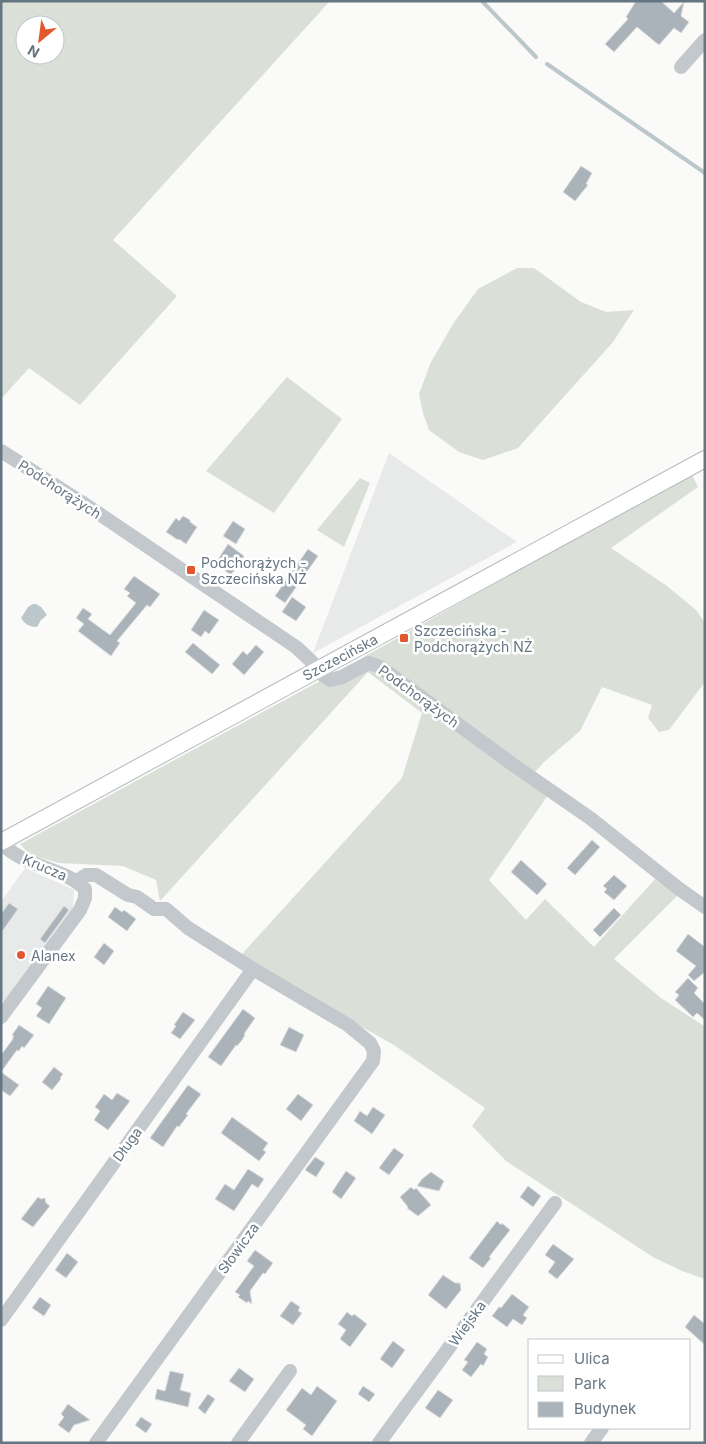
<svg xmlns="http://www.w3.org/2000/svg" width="706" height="1444" font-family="Inter,sans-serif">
<rect width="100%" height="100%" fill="#fafaf8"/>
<path fill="#e8e9e9" d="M389 453 517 542 313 653Z
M25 868 74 890 73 911 6 1002 1 999V902Z"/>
<path fill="#dadfd7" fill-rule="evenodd" d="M1 1H330L113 240 177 296 80 405 29 368 1 399ZM25 25H55V55H25Z
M517 268H534L581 302 606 312 634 310 613 342 518 448 483 460 459 452 429 430 423 413 419 394 431 362 453 324 478 289Z
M287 377 342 419 274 513 206 471Z
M691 473 698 487 611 548 667 586 696 610 705 623V682L669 730 659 732 648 718 652 705 602 687 580 731 544 762 533 774 548 795 489 880 526 920 545 899 594 947 655 879 678 895 614 959 661 998 704 1026 705 1025V1279L682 1271 653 1257 506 1161 472 1126 485 1108 394 1045 289 986 242 954 402 778 422 713 368 672 160 901 156 880 123 866 59 863 30 855 20 844 353 663Z
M360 478 370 483 344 547 317 530Z"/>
<path fill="#bbc7cb" d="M33 604H36L41 607 47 615 41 620 37 627C29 627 25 624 21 618L28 607Z"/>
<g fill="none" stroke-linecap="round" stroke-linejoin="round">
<path stroke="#bbc7cb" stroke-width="4" d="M482 1 536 57
M547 64 705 173"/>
</g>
<path fill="#aab3b9" stroke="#dcdcda" d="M636 1H661L674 13 684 2 681 16 689 22 681 33 674 28 659 45 637 27 614 52 605 44 628 19 626 17Z
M581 166 592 173 586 184 588 185 575 201 563 192Z
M183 516 190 520V522L197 527 186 544 179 539 178 540 166 532 176 518 179 521Z
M233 521 245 529 236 544 223 536Z
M228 544 244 556 231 575 215 564Z
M308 549 318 556 285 603 275 596Z
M134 576 160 594 150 607 147 605 117 641 120 643 111 656 78 631 84 624 76 618 83 608 92 614 88 619 110 635 136 603 127 596 130 593 124 589Z
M292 597 306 607 296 621 282 612Z
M204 610 219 620 209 634 205 631 201 637 191 630Z
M193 643 220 665 212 674 185 652Z
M256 645 264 652 244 675 232 664 243 651 247 655Z
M592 840 600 847 575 875 567 868Z
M521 860 547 884 537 895 511 872Z
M614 875 627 886 614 900 604 892 607 889 603 886Z
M9 903 18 909 1 933V914Z
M64 906 69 910 45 943 40 939Z
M115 907 122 912 124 910 136 919 127 931 108 917Z
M614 908 621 915 600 937 593 930Z
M688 934 705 947V972L694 981 688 975 696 966 676 951Z
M104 943 114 951 104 965 94 957Z
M688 978 698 988 694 993 705 1004V1020L697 1013 693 1017 675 1000 679 995 675 992Z
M48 986 66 998 49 1024 36 1016 42 1008 36 1004Z
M243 1009 255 1018 244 1034 245 1035 242 1040 237 1046 236 1045 221 1066 208 1057Z
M183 1012 195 1020 180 1039 171 1033 176 1026 174 1025Z
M19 1025 34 1035 24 1048 22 1046 19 1051 17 1050 1 1072V1055L13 1039H12L14 1036 12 1035Z
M289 1027 304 1035 296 1052 280 1045Z
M54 1067 63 1074 60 1078 61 1079 52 1090 42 1082Z
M1 1072 19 1085 10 1096 1 1090Z
M188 1085 201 1094 186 1114 188 1115 179 1127 177 1126 163 1147 150 1138Z
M117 1093 130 1101 108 1130 94 1120 100 1111 95 1107 104 1094 112 1100Z
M298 1094 313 1105 301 1121 286 1109Z
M373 1107 385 1115 372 1134 354 1121 360 1111 367 1116Z
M232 1117 268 1143 263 1150 266 1152 259 1161 221 1133Z
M394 1148 404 1155 389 1175 379 1168Z
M315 1157 325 1163 316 1177 305 1170Z
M248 1169 264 1179 258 1188 252 1184 234 1211 215 1199 225 1184 234 1190Z
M346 1171 356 1178 341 1199 332 1192Z
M431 1172 444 1181 439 1191 417 1186 422 1179Z
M528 1186 541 1196 533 1207 520 1197Z
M411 1187 414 1190 416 1188 431 1205 418 1216 407 1208 408 1207 400 1197Z
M38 1197 41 1199 45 1198 46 1203 50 1206 33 1227 21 1219Z
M497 1221 501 1225 502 1223 510 1230 489 1257 491 1258 483 1268 469 1258Z
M553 1244 574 1259 557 1279 548 1272 555 1262 545 1255Z
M255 1250 273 1263 265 1274 263 1273 250 1291 252 1304 248 1301 247 1303 238 1297 240 1295 235 1292 254 1266 247 1261Z
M67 1253 78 1262 66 1278 55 1270Z
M443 1275 455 1283H460L461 1290 446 1309 428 1295Z
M512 1294 529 1307 523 1315 527 1318 522 1325 513 1319 507 1327 492 1316 499 1307 501 1308Z
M40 1297 51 1305 44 1316 32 1308Z
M291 1301 300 1307 298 1311 302 1313 293 1325 280 1316Z
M347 1312 352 1316 354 1314 367 1324 350 1347 340 1339 346 1330 338 1324Z
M694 1315 705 1324V1345L685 1327Z
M393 1341 405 1350 392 1368 380 1359Z
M477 1342 487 1349 484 1354 488 1357 483 1366 481 1364 471 1377 462 1370 468 1362 464 1360Z
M239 1368 254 1379 245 1392 229 1381Z
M170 1371 184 1374 180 1390 191 1393 188 1407 155 1399 157 1389 165 1391Z
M317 1386 337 1401 312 1436 303 1429 306 1425 286 1410 302 1388 311 1395Z
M363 1386 375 1394 369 1402 358 1394Z
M438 1390 453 1400 440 1418 425 1408Z
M208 1394 215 1399 205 1414 198 1408Z
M68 1404 90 1420 74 1425 69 1433 58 1425 64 1417 61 1414Z
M141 1417 152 1424 146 1433 135 1425Z"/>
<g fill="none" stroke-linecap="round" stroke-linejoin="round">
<defs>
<path id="major" d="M1 842 705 459"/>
</defs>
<use href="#major" stroke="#b5babe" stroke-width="18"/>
<path stroke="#c3c8cc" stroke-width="14" d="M681 67 705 40
M1 451 92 509 296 647 309 659 324 676 330 680 342 677 369 663 380 667 512 764 590 818 678 888 705 907
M77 881 86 875H96L128 895 137 897 154 909H166L188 928 253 969 348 1025 370 1043 374 1051 373 1061 96 1443
M1 1017 80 910 85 898V889C62 866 23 868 1 842
M1 1320 253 969
M238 1443 290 1371
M379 1443 555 1203
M591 1443 602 1428"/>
<use href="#major" stroke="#fff" stroke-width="16"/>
</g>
<g fill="#e4572e" stroke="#fff" stroke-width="2">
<rect x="186" y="565" width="10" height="10" rx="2.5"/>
<rect x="399" y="633" width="10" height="10" rx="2.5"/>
<circle cx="21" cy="955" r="5"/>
</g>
<g text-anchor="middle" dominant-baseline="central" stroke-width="5" stroke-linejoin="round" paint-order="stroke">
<g font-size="14" fill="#657683" stroke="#fff">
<text transform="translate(60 489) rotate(33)">Podchorążych</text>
<text transform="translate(340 657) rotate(-28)">Szczecińska</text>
<text transform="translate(419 696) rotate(36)">Podchorążych</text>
<text transform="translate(45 867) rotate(23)">Krucza</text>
<text transform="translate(127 1144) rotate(-54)">Długa</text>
<text transform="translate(238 1248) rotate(-54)">Słowicza</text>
<text transform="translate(467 1323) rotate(-54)">Wiejska</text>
</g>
<g font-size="14" fill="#657683" stroke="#fff" text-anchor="start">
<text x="201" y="562">Podchorążych -<tspan x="201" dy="16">Szczecińska NŻ</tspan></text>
<text x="414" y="630">Szczecińska -<tspan x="414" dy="16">Podchorążych NŻ</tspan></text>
<text x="31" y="955">Alanex</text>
</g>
</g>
<rect width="706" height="1444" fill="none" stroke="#657683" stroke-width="5"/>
<rect x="528" y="1339" width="162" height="90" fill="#ffffff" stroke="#c1c8cd"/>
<rect x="538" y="1355" width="25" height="8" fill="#ffffff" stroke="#c1c8cd"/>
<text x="574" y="1364" font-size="15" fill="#657683">Ulica</text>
<rect x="538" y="1376" width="25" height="15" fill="#dadfd7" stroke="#c1c8cd"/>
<text x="574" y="1389" font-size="15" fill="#657683">Park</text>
<rect x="538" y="1402" width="25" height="15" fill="#aab3b9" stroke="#c1c8cd"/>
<text x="574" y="1414" font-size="15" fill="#657683">Budynek</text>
<g transform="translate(40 40) rotate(209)"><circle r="24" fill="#ffffff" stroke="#c1c8cd"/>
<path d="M0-4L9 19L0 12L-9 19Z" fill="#e4572e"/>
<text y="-8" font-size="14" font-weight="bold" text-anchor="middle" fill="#657683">N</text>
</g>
</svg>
